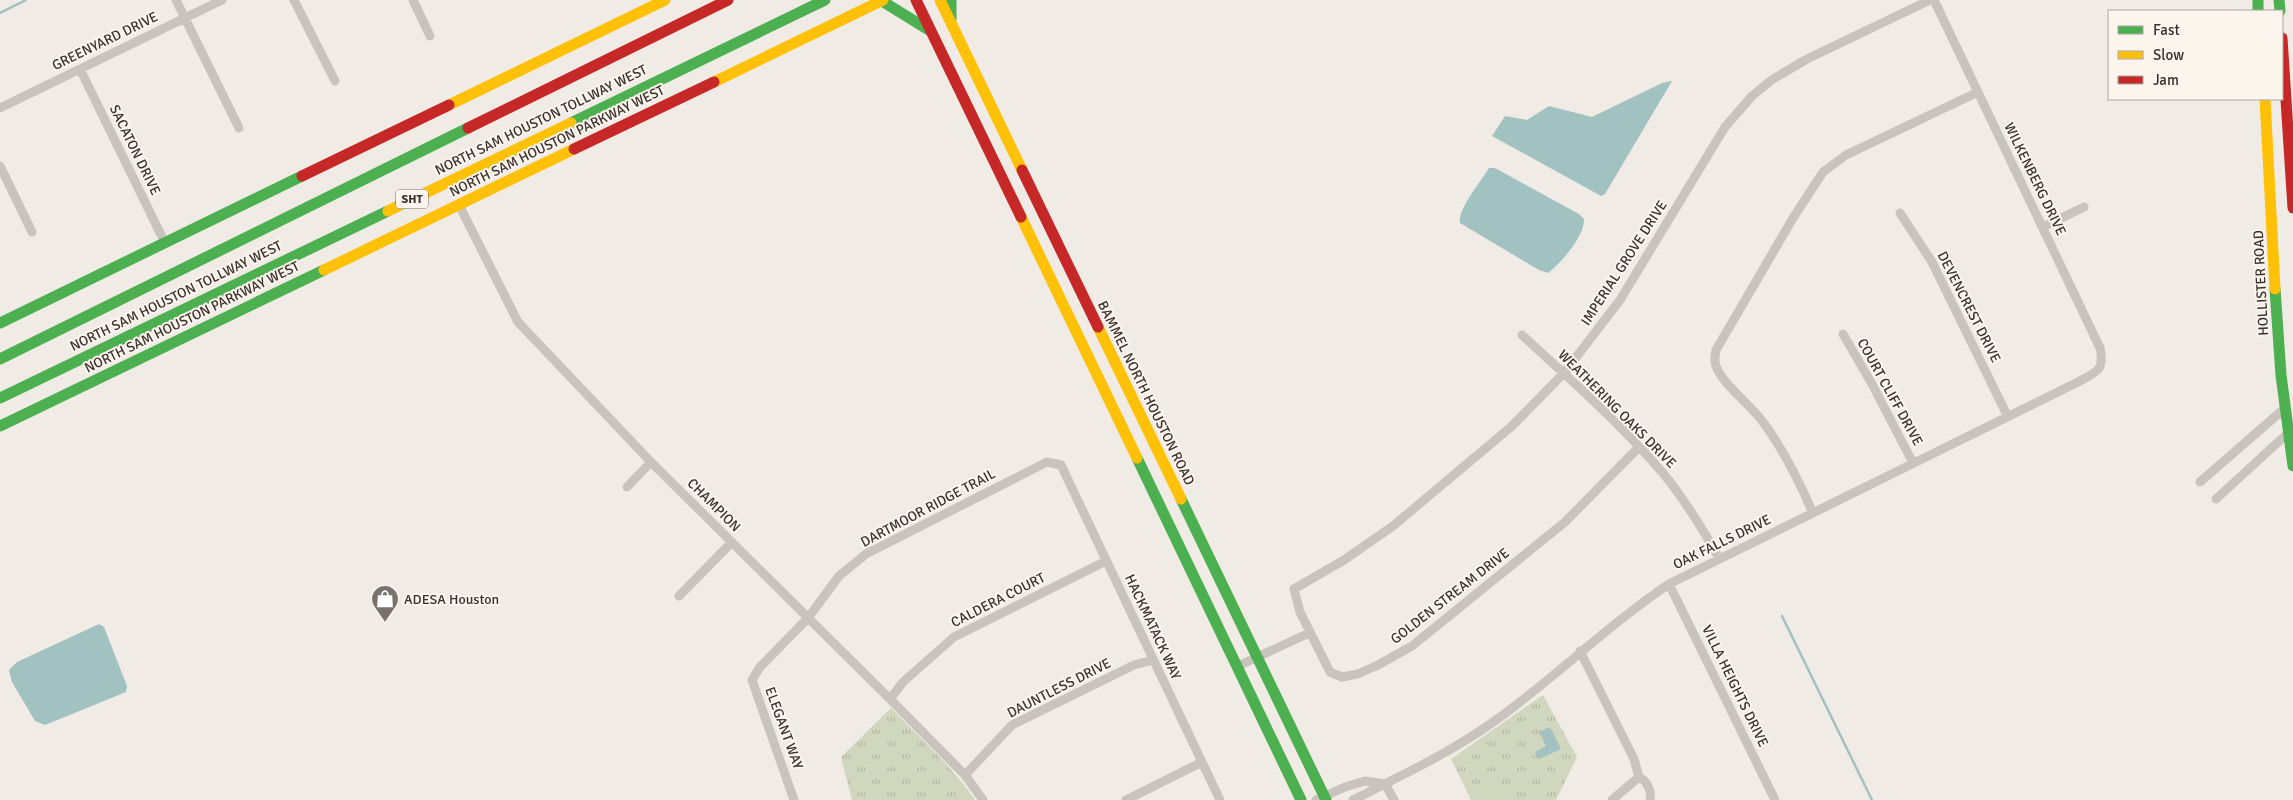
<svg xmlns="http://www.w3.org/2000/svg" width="2293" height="800" font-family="Signika,sans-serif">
<defs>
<pattern id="park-tufts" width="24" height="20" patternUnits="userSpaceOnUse" patternTransform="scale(1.25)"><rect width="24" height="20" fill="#d1d6bf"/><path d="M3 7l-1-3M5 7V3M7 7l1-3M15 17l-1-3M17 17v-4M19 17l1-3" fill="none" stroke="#b4b8a4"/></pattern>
</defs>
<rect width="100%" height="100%" fill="#f0ebe5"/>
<path fill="url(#park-tufts)" d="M1543 695 1577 757 1556 800H1471L1451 759Z
M891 708C919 737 952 766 975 800H852L841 757Z"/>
<path fill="#d1d6bf" d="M1489 781 1499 800H1481L1475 788Z"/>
<path fill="#a1c2c1" d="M1672 81 1605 194 1601 196 1492 136 1505 116 1527 120 1549 106 1592 117 1662 83Z
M1489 168H1495L1579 214 1584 219C1585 236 1561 263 1548 273L1539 270 1460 223C1457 210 1482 180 1489 168Z
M99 624 104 627 127 686 126 692 45 725 35 721 12 682 9 670 17 662Z
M1550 727 1561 749 1539 759 1535 752 1546 746 1539 732Z"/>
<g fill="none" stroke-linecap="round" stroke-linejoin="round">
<path stroke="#a1c2c1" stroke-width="2.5" d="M0 13 26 0
M1782 616 1872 800"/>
<path stroke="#c9c3be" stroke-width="9" d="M176 0 239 128
M294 0 335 81
M413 0 430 36
M80 69 165 243
M0 108 222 0
M0 166 32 232
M459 205 518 322 651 462 890 699 965 775 983 800
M1900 213 1932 262 2008 417
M2043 227 2084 207
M1843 334 1872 384 1913 463
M1522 335C1570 379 1620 423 1662 472 1684 498 1702 528 1719 558
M1639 447 1565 522 1412 646 1378 665 1358 674 1342 677 1330 672 1300 612 1294 589 1344 560 1393 526 1512 426 1564 373 1620 300 1725 127 1752 96 1773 79 1807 59 1930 0
M2200 482 2285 408
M627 487 651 462
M2216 499 2288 433
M1813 513C1799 481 1784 450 1763 422 1750 404 1723 385 1716 366 1714 361 1715 355 1716 350L1793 218 1823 172 1846 155 1978 92
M1669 584 1775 800
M679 596 732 542
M1580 651 1634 759 1639 777C1647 781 1652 791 1650 800
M1238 666 1309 633
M890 699 903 682 954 637 1106 561
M965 775 1012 725 1134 665 1153 660
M1385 784 1394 800
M794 800 752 680 760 667 808 618 839 576 866 554 1047 462 1061 465 1220 800
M1126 800 1202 762
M1316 800 1345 787 1365 781 1385 784
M1353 800C1402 775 1452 752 1496 720 1556 677 1608 625 1669 584L2078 382C2096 372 2105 371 2100 348L1934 0
M1612 800 1639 777"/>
<path stroke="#4caf50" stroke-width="11" d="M951 0V20
M2258 0V11
M2279 0 2280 11
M882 1 929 30
M571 123 825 0
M2275 289 2281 375 2293 466
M0 323 302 176
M0 359 468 128
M0 398 388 211
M0 426 324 270
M1137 458 1301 800
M1181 499 1326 800"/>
<path stroke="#ffc107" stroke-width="11" d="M940 0 1022 170
M714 82 883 0
M2265 99 2275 289
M449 105 665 0
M388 211 571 123
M1021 217 1137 458
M324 270 574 149
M1098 327 1181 499"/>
<path stroke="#c62828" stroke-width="11" d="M916 0 1021 217
M2282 38 2293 208
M468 128 728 0
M574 149 714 82
M1022 170 1098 327
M302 176 449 105"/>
</g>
<defs>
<symbol id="shop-pin" viewBox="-11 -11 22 30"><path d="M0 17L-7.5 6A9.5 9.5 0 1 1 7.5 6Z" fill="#7a716c" stroke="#fbf5ee"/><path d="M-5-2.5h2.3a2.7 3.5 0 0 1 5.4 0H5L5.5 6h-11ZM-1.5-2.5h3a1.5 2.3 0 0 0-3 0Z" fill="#fff"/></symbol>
</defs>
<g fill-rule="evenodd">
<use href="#shop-pin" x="369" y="583" width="32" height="43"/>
</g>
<g text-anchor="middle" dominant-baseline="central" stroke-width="4" stroke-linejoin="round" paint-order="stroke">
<rect fill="#fbf5ee" stroke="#756b66" stroke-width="1" x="396" y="189.5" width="32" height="19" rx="4"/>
<g font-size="12" font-weight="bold" fill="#3b302b">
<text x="412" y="199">SHT</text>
</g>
<g font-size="14" fill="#3b302b" stroke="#fbf5ee">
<text transform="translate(105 41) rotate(-26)">GREENYARD DRIVE</text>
<text transform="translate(541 120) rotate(-26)">NORTH SAM HOUSTON TOLLWAY WEST</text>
<text transform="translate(557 141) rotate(-26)">NORTH SAM HOUSTON PARKWAY WEST</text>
<text transform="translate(135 150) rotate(64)">SACATON DRIVE</text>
<text transform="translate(2035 179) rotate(64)">WILKENBERG DRIVE</text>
<text transform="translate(1624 263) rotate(-57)">IMPERIAL GROVE DRIVE</text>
<text transform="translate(2261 283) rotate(-93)">HOLLISTER ROAD</text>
<text transform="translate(176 296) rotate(-26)">NORTH SAM HOUSTON TOLLWAY WEST</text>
<text transform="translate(1969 307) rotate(63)">DEVENCREST DRIVE</text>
<text transform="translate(192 317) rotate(-26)">NORTH SAM HOUSTON PARKWAY WEST</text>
<text transform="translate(1890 392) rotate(61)">COURT CLIFF DRIVE</text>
<text transform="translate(1146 393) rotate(64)">BAMMEL NORTH HOUSTON ROAD</text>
<text transform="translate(1617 409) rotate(45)">WEATHERING OAKS DRIVE</text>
<text transform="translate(714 505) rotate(45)">CHAMPION</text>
<text transform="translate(928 508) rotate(-28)">DARTMOOR RIDGE TRAIL</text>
<text transform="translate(1722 542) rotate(-26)">OAK FALLS DRIVE</text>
<text transform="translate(1450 596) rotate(-38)">GOLDEN STREAM DRIVE</text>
<text transform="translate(998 600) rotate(-27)">CALDERA COURT</text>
<text transform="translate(1153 627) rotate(65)">HACKMATACK WAY</text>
<text transform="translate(1735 686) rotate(64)">VILLA HEIGHTS DRIVE</text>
<text transform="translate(1059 688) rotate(-27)">DAUNTLESS DRIVE</text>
<text transform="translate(784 728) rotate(70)">ELEGANT WAY</text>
</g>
<g font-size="14" fill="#3b302b" stroke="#fbf5ee" text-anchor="start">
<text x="404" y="599">ADESA Houston</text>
</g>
</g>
<rect x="2108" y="10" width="175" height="90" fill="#fbf5ee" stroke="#aea6a0"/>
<rect x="2118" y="26" width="25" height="8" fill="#4caf50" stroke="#aea6a0"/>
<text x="2153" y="35" font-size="15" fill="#3b302b">Fast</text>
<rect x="2118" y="51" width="25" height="8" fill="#ffc107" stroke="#aea6a0"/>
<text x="2153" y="60" font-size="15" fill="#3b302b">Slow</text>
<rect x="2118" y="76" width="25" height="8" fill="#c62828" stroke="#aea6a0"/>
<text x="2153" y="85" font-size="15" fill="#3b302b">Jam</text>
</svg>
